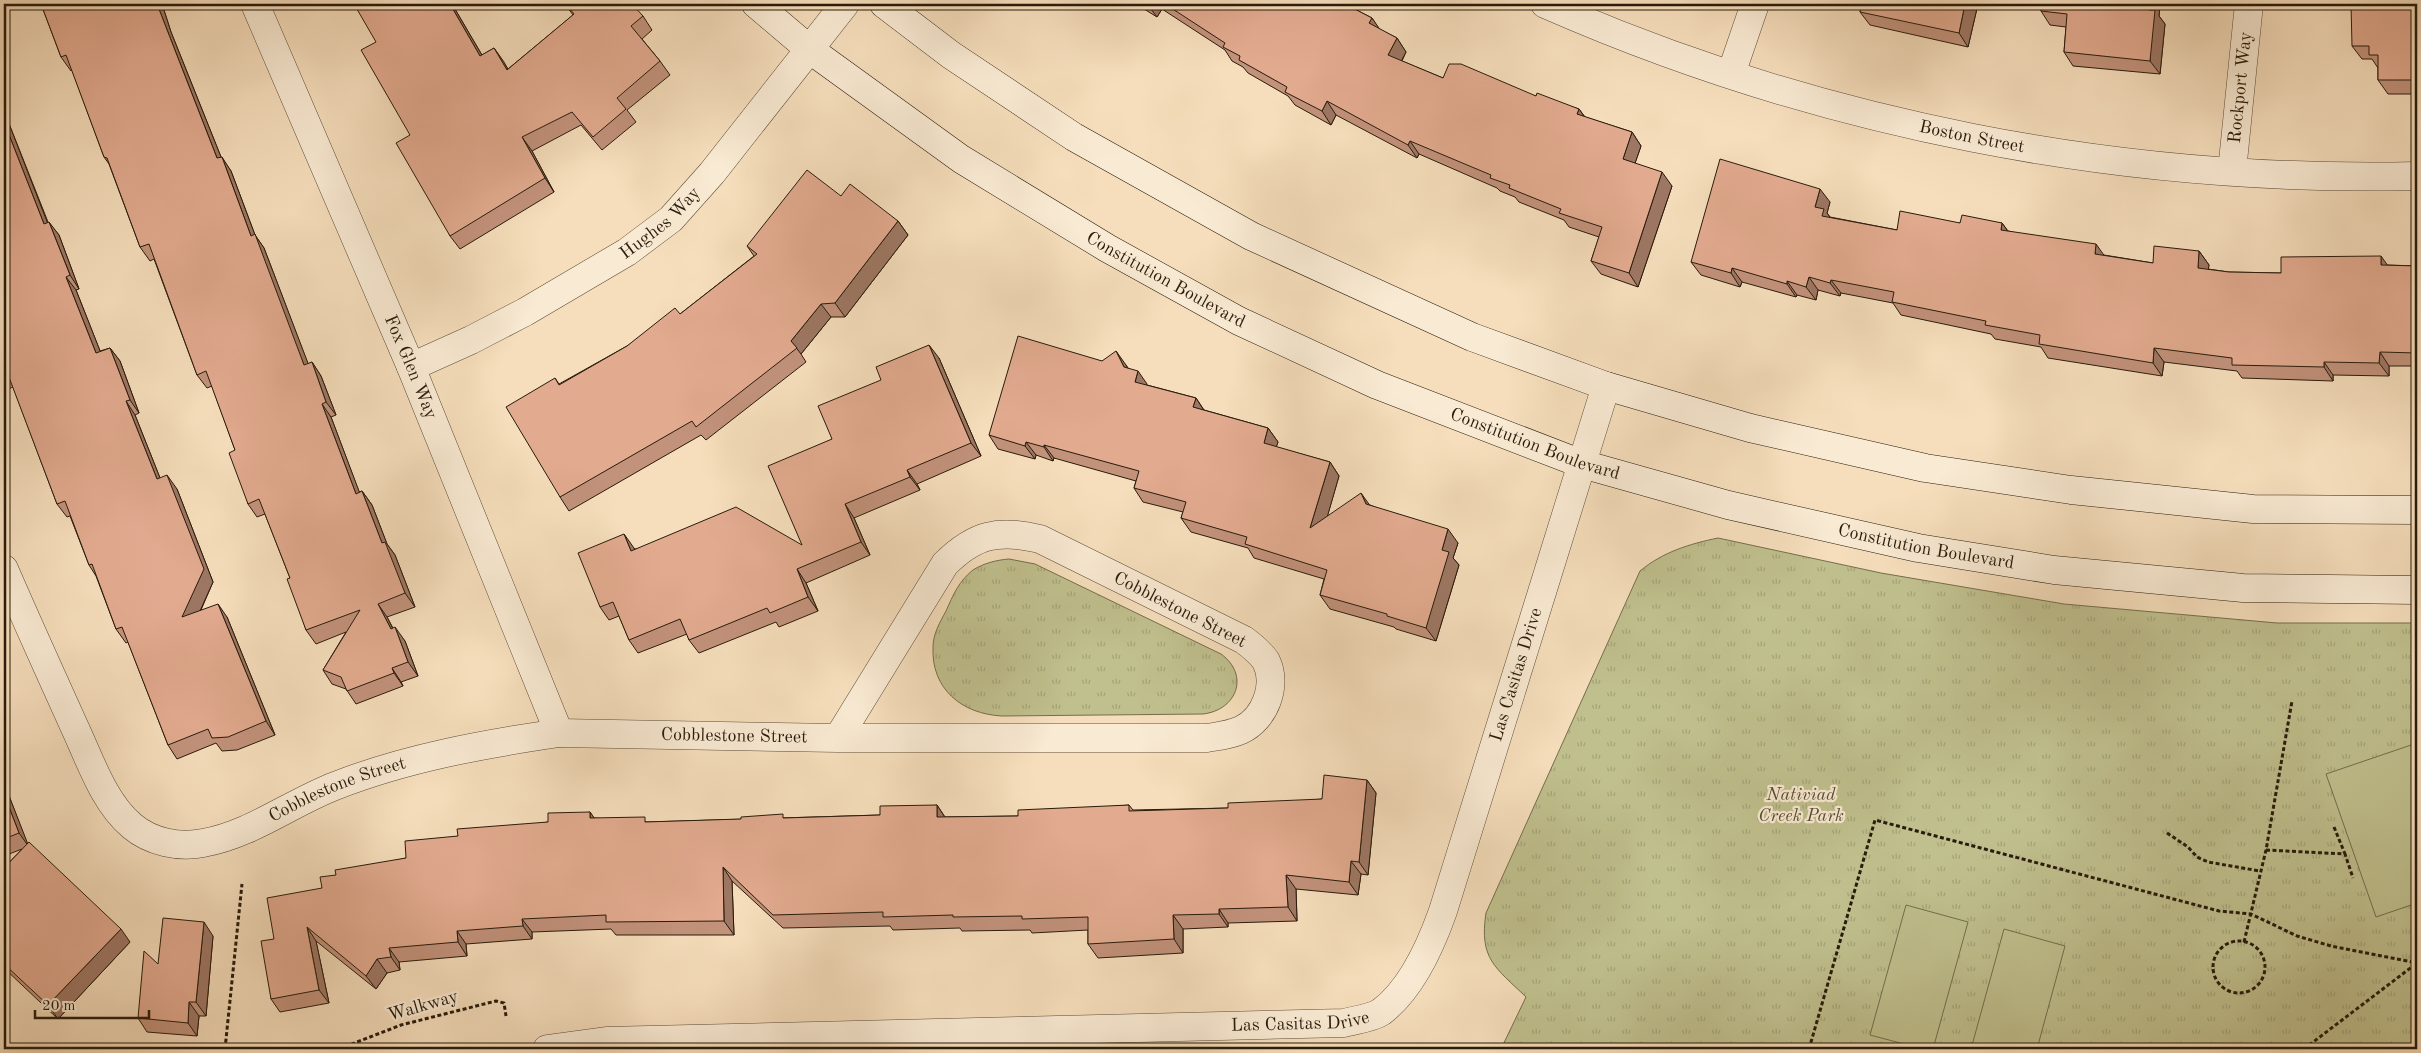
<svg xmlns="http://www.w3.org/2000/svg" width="2421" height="1053" font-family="'Old Standard TT',serif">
<defs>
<pattern id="park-tufts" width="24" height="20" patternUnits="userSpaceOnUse" patternTransform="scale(1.25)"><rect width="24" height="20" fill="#c0c08e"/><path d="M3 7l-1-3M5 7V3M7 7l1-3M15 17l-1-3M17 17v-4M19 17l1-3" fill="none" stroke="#a5a479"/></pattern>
</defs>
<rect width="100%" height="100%" fill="#f6debc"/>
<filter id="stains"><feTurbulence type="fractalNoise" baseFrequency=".004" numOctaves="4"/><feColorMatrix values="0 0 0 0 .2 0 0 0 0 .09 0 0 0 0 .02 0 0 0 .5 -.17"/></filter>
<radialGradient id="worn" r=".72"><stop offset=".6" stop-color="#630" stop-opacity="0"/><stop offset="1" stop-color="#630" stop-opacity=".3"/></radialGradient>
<path fill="url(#park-tufts)" stroke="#746e4c" d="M1718 538 1881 573 2064 604 2277 623H2417V1049H1501L1526 997C1495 967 1479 959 1486 913L1640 571C1663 552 1689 544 1718 538Z
M1009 559 1035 564 1221 654C1250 675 1237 710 1203 714L1002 716C962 714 931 689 933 647 933 634 940 622 946 611 953 595 959 581 973 570 984 563 997 560 1009 559Z"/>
<path fill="#c0c08e" stroke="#746e4c" d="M2417 743V903L2376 917 2326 774Z
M1906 905 1968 922 1933 1049H1923L1870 1035Z
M2004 929 2065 946 2037 1049H1971Z"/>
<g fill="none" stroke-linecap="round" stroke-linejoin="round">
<defs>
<g id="street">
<path id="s1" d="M255 4 411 367 559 733"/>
<path id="s2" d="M1545 4C1818 124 2119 183 2417 176"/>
<path d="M1731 74 1755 4"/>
<path id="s3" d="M2232 171 2249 4"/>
<path id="s4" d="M411 367 471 340 525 312 627 252 671 219 712 173 845 4"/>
<path id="s5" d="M4 569C27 622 51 675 75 728 90 760 104 803 132 826 151 842 179 848 203 843 250 835 291 803 335 786 406 758 484 744 559 733L838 738H1207C1219 736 1230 735 1241 730 1265 719 1278 685 1266 661 1261 653 1252 646 1244 640L1040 539C999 529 975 534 945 564L838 738"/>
<path id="s6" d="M547 1049 606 1041 1344 1023C1355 1020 1372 1018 1381 1012 1412 989 1431 945 1443 911L1606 386"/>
</g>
<g id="secondary">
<path id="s7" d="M756 4 809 49 961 159 1107 248 1239 321 1377 385 1582 464 1728 505 1918 548 2054 570 2243 588 2417 590"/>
<path d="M884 4 951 55 1074 137 1251 236 1472 337 1606 386 1750 428 1925 468 2071 490 2253 509 2417 510"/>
</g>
</defs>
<use href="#street" stroke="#5c4c37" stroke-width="29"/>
<use href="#secondary" stroke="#281b0b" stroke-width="29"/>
<path stroke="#281b0b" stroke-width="3" stroke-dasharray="4 2.5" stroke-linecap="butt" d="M2334 827 2345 854
M2167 833 2188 847 2197 857 2208 862 2260 871
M2266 850 2345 854 2353 878
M2213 967a26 26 0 1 1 52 0a26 26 0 1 1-52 0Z
M2244 942 2266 850 2292 701
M225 1049 242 884
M339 1049 401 1025 496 1001 504 1003 506 1016
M1809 1049 1875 820 2219 911 2251 914 2297 936 2331 946 2417 963
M2304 1049 2417 963"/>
<use href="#street" stroke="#f9ead3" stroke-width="28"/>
<use href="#secondary" stroke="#f9ead3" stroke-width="28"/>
</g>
<path fill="#c2927b" stroke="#281b0b" d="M41 4H162L171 32 221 157 231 171 255 235 264 248 308 364 312 362 321 376 336 415 331 417 359 492 362 491 372 505 387 544 395 555 415 607 387 617 393 628 405 641 418 676 401 682 403 686 356 704 346 689 332 684 323 670 346 632 316 644 306 630 290 578 265 514 257 517 248 504 235 450 212 386 207 388 197 375 154 259 150 261 140 247 109 164 104 157 72 70 71 71 61 57Z
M452 4 482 55 494 48 508 69 573 15 565 4 643 16 652 30 642 39 660 61 670 75 627 110 636 122 602 150 581 125 532 151 554 192 460 249 450 236 410 135Z
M1136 4H1345L1372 18 1379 29 1397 38 1406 52 1402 61 1443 78 1536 96 1579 109 1585 117 1632 132 1641 146 1635 163 1672 186 1638 287 1601 274 1591 261 1599 237 1569 227 1564 220 1519 202 1515 197 1500 191 1497 188 1419 154 1417 158 1336 115 1331 125 1295 105 1288 96 1248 73 1243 67 1232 61 1225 50 1162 9 1157 17Z
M1862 4H1978L1968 47 1870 25 1860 12Z
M2041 4H2160L2159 16 2165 24 2160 74 2073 66 2064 52 2066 27 2050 25 2041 11Z
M2417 4V94H2388L2378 80V68L2372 59H2362L2352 46Z
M4 111 48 222 59 235 79 289 76 290 100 351 110 348 120 361 139 413 135 415 160 478 177 489 213 582 201 610 227 617 275 735 237 750 222 751 216 743 177 759 168 745 128 642 126 643 116 629 96 576 89 565 70 516 67 517 57 504 13 387 6 390 4 387Z
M841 196 898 221 908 235 845 317H831L801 354 806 362 706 440 701 435 569 511 560 497 555 378 559 384 627 346 680 314 754 256 747 246Z
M1830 202 1827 213 1830 217 1897 230 1960 223H2002L2008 231 2104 255 2153 263 2199 251 2209 265 2208 269 2229 272 2281 273 2388 265 2417 266V366H2389V376L2333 375V381L2242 378 2237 371 2164 362 2162 376 2048 358 2041 347 1995 339 1991 334 1901 315 1893 303 1841 293 1840 296 1818 290 1816 300 1797 295 1796 297 1742 282 1740 287 1701 275 1691 262Z
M939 358 981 456 917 484 920 490 854 518 870 555 806 583 818 611 779 627 776 622 699 653 689 640 687 634 638 653 629 640 619 616 609 620 600 607 634 548V549L802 545 832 439Z
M1102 361 1126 365 1128 368 1147 385 1196 398 1204 410 1268 428 1278 442 1276 447 1330 462 1339 476 1327 517 1370 505 1458 543 1453 558 1459 565 1436 641 1396 629 1394 627 1330 609 1320 595 1324 579 1254 558 1248 548 1191 532 1181 518 1183 512 1143 502 1134 488 1136 481 1054 458 1053 461 1036 455 1035 459 998 449 989 435Z
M1367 780 1376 793 1368 875 1361 874 1358 895 1296 889 1297 921 1228 923V927L1183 929V953L1098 958 1088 944V930L1032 933 1030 930 962 931 960 928 893 930 890 926 783 928 732 881 734 935H616L611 929 532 932V939L466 944 467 956 399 962 400 970 387 973 376 989 316 941 329 1003 280 1012 271 999 274 939 322 888 336 875 406 858 458 836 548 822 590 812 594 818 648 822 880 815 937 805 945 817 1018 816 1129 805 1133 810 1228 808 1322 799Z
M4 783 27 843 130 942 58 1019 4 968V868L22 849 4 856Z
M213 936 206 1016H199L197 1036 147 1032 138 1018 158 964Z"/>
<path fill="#9e7764" stroke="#281b0b" d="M157 4H162L171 32 227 172 217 158Z
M450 4H452L490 69 480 56Z
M1147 4H1158L1162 9 1157 17Z
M1965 4H1978L1968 47 1959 33Z
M2150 4H2160L2159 16 2165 24 2160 74 2150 61Z
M1372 18 1381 31 1369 23Z
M1397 38 1406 52 1397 69 1388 55Z
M494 48 504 62 516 84 507 70Z
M1327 101 1336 115 1331 125 1322 111Z
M1579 109 1589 123 1577 114Z
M4 111 53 237 44 224 4 122Z
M1632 132 1641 146 1632 172 1623 159Z
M522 137 532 151 554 192 545 178Z
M1410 141 1419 154 1417 158 1408 145Z
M222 157 231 171 255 235 264 248 314 379 304 365 251 236Z
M1662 172 1672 186 1638 287 1629 273Z
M1820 189 1830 202 1827 213 1834 223 1832 229 1815 207Z
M898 221 908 235 845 317 835 303Z
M49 222 59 235 79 289 70 275Z
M2002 223 2012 237 2001 230Z
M2096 244 2106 258 2095 254Z
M2199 251 2209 265 2207 281 2198 268Z
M2381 256 2391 270 2381 265Z
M1732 268 1742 282 1740 287 1731 273Z
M66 277 76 290 106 366 96 353Z
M1809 277 1818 290 1816 300 1806 287Z
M1831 280 1841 293 1840 296 1830 283Z
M1787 281 1797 295 1796 297 1787 284Z
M821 304 831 317 801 354 791 341Z
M929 345 939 358 981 456 971 443Z
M110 348 120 361 139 413 130 400Z
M2154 348 2164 362 2162 376 2153 363Z
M1116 351 1126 365 1134 381 1124 367Z
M2380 352 2389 366V376L2379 363Z
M312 362 321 376 336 415 326 402Z
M2324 362 2333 375V381L2324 367Z
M1138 371 1147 384 1145 395 1135 382Z
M1196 398 1205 412 1193 407Z
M126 401 135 415 166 493 157 479Z
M322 404 331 417 365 507 356 494Z
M1268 428 1278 442 1273 457 1264 443Z
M1026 442 1036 455 1035 459 1025 446Z
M1044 445 1054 458 1053 461 1044 447Z
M1330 462 1339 476 1320 542 1310 528Z
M907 470 917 484 920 490 910 477Z
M167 475 177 489 213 582 191 631 182 617Z
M362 491 372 505 387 544 395 555 415 607 405 593 382 543Z
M1361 493 1371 507 1366 504Z
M845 504 854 518 870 555 861 542Z
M1448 529 1458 543 1453 558 1459 565 1436 641 1426 628 1442 550Z
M624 534 634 548 640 564 631 551Z
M797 569 806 583 818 611 808 597Z
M218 604 227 617 275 735 266 721Z
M378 604 387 617 400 643 391 629Z
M395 627 405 641 418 676 408 662Z
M392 668 401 682 403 686 394 673Z
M1367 780 1376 793 1368 875 1359 862Z
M4 783 29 847 19 833 4 794Z
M937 805 946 819 937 817Z
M590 812 599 825 590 818Z
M1351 861 1361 874 1358 895 1349 882Z
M723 867 732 881 734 935 724 921Z
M1286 875 1296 889 1297 921 1288 907Z
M1219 909 1228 923V927L1219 914Z
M1173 915 1183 929V953L1174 939Z
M522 919 532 932V939L523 926Z
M204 922 213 936 206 1016 196 1002Z
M307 927 316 941 329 1003 319 990Z
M121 929 130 942 58 1019 48 1005Z
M457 931 466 944 467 956 458 942Z
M389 948 399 962 400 970 391 957Z
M377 959 387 973 376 989 366 976Z
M189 1002 199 1016 197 1036 188 1023Z"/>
<path fill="#e2aa8f" stroke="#281b0b" d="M41 4H157L217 158 222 157 251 236 255 234 304 365 312 362 326 402 322 404 356 494 362 491 382 543 385 542 405 593 378 604 391 629 395 627 408 662 392 668 394 673 347 691 341 677 323 670 360 610 306 630 287 579 290 578 259 499 248 504 229 453 235 450 206 371 197 375 149 244 140 247 107 158 104 157 66 55 61 57Z
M354 4H450L480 56 494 48 507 70 574 14 566 4H632L643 16 631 26 660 61 617 98 626 109 593 137 572 112 522 137 545 178 450 236 396 143 410 135 361 50 376 42Z
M1165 4H1345L1372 18 1369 23 1397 38 1388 55 1443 78 1449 64H1461L1536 96 1537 93 1579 109 1577 114 1632 132 1623 159 1662 172 1629 273 1591 261 1602 227 1559 213 1561 209 1509 188 1510 185 1490 178 1491 175 1410 141 1408 145 1327 101 1322 111 1285 92 1287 87 1239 60 1240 56 1223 47 1225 43Z
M1862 4H1965L1959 33 1860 12Z
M2041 4H2150L2149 10H2155L2150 61 2064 52 2067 14 2041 11Z
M2351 4H2417V80H2378V55H2369V46H2352Z
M4 122 44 224 49 222 70 275 66 277 96 353 110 348 130 400 126 401 157 479 167 475 204 569 182 617 218 604 266 721 228 737 212 738 208 729 168 745 122 627 116 629 92 564 89 565 65 501 57 504 7 372 4 374Z
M1720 159 1820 189 1815 207 1824 209 1822 216 1897 230 1900 211 1960 223 1962 215 2002 223 2001 230 2096 244 2095 254 2153 263 2154 246 2199 251 2198 268 2229 272 2281 273V257L2381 256V265L2417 266V353L2380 352 2379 363 2324 362V367L2232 365V358L2154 348 2153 363 2039 344 2040 335 1985 325 1986 321 1892 302 1894 292 1831 280 1830 283 1809 277 1806 287 1787 281V284L1732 268 1731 273 1691 262Z
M807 170 841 196 850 184 898 221 835 303 821 304 791 341 797 348 696 427 692 421 560 497 506 407 555 378 559 385 627 346 675 308 680 314 757 254 747 246Z
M1018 336 1102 361 1116 351 1124 367 1138 371 1135 382 1196 398 1193 407 1268 428 1264 443 1330 462 1310 528 1361 493 1366 504 1448 529 1442 550 1449 552 1426 628 1387 616V614L1320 595 1327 570 1245 544 1247 537 1181 518 1186 502 1134 488 1139 471 1044 445V447L1026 442 1025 446 989 435Z
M929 345 971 443 907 470 910 477 845 504 861 542 797 569 808 597 770 613 767 608 689 640 680 619 629 640 613 602 600 607 578 553 624 534 631 551 736 507 802 545 768 466 832 439 818 406 881 380 876 367Z
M1324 775 1367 780 1359 862 1351 861 1349 882 1286 875 1288 907 1219 909V914L1173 915 1174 939 1088 944V917L1022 919V916L953 917V915L883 917V912L773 915 723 867 724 921 606 922V915L522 919 523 926 457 931 458 942 389 948 391 957 377 959 366 976 307 927 319 990 271 999 261 941 274 939 267 898 322 888 320 877 336 875 335 870 406 858 405 841 458 836 457 829 548 822V813L590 812V818L645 817V822L741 819V817L783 814V818L880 815V806L937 805V817L1018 816V810L1129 805V811L1228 808V803L1322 799Z
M4 794 19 833 4 839Z
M29 842 121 929 48 1005 4 964V868Z
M163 918 204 922 196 1002H189L188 1023 138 1018 144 951 158 964Z"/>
<g text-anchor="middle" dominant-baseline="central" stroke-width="4.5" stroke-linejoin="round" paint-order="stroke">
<g font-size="18" fill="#281b0b" stroke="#f9ead3">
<text stroke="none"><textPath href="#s3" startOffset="84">Rockport Way</textPath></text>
<text stroke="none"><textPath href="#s2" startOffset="448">Boston Street</textPath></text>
<text stroke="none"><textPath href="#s4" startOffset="289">Hughes Way</textPath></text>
<text stroke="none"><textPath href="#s7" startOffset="495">Constitution Boulevard</textPath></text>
<text stroke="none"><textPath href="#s1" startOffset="395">Fox Glen Way</textPath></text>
<text stroke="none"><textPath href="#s7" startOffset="900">Constitution Boulevard</textPath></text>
<text stroke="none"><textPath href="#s7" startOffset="1305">Constitution Boulevard</textPath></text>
<text transform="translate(1180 610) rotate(27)">Cobblestone Street</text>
<text stroke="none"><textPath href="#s6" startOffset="1204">Las Casitas Drive</textPath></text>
<text stroke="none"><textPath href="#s5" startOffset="914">Cobblestone Street</textPath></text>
<text stroke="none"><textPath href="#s5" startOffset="509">Cobblestone Street</textPath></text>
<text transform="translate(423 1006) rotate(-16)">Walkway</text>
<text stroke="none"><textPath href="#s6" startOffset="754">Las Casitas Drive</textPath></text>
</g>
<g font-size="18" font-style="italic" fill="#564d32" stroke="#f9ead3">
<text x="1801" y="795">Nativiad<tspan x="1801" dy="21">Creek Park</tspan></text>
</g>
</g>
<rect width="2421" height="1053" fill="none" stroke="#f6debc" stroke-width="20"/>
<rect x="5" y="5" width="2411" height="1043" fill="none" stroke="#281b0b" stroke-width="2.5"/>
<rect x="10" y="10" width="2401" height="1033" fill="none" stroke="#281b0b"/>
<path d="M35 1010v8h114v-8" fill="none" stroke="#281b0b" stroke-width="2.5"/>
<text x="42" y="1010" font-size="15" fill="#281b0b" stroke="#f9ead3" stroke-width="4" paint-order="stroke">20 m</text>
<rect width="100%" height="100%" filter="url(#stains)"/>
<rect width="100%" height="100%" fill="url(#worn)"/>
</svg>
